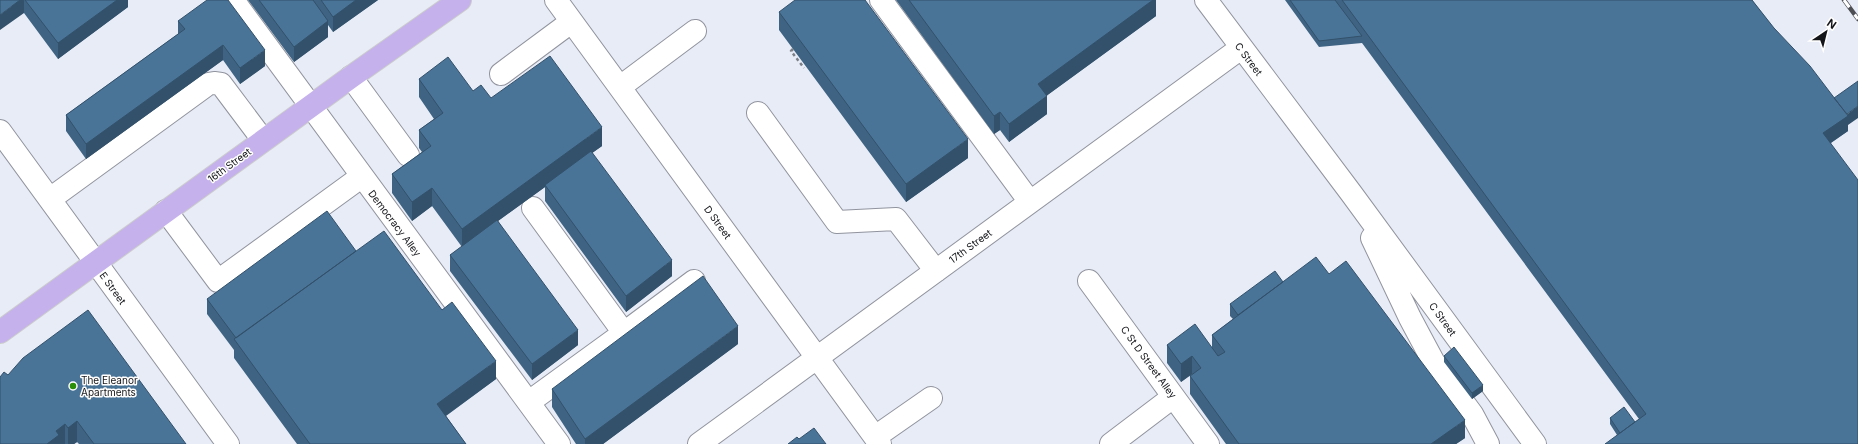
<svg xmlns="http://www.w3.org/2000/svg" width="1858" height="444" font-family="Inter,sans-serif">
<rect width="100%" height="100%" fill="#e8ecf7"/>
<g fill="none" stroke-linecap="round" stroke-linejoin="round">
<defs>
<path id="minor" d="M233 0 559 444
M556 0 880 444
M881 0 1030 202
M1206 0 1351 193 1535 444
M501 74 571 22
M351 77 408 155
M620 87 695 31
M758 113 837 222 896 219 936 271
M0 131 228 444
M50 199 208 84 214 83 221 84 263 140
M166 211 218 281 361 177
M1372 238 1410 318 1433 361 1472 414 1488 444
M1089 281 1208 444
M624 333 694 281
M529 402 624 333 533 208
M875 437 931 398
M699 444 1241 48
M1111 444 1173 397"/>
<path id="major" d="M0 332 351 77 460 0"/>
</defs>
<use href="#minor" stroke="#91949e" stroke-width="24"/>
<use href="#major" stroke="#cbcccc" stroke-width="24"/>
<path stroke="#7d8087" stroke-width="2.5" stroke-dasharray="3 3" stroke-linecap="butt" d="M793 49 791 51 804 68"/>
<use href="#minor" stroke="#fff" stroke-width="22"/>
<use href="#major" stroke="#c5b1ec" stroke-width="22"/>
<defs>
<path id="rail" d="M1844 0 1858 19"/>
</defs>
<use href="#rail" stroke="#4e4f55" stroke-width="4.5"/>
<use href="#rail" stroke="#fff" stroke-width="3" stroke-dasharray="9" stroke-linecap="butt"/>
</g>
<path fill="#3f6483" d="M0 0H128V7L58 59 24 13Z
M248 0H378L333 32 328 25V37L294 62Z
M896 0H1156V16L1046 96 1047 114 1009 142 1000 130 994 134Z
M1285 0H1752L1848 125V131L1831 143 1858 444 1617 435 1610 424V418L1635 422 1639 419 1362 43 1319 47Z
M779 12 968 158 906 202 779 30Z
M178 21 265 66 240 84 223 60 86 159 66 131V115L178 34Z
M419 79 473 91 602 146 592 153 672 276 626 312 545 201V187L498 221 578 345 532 380 450 271V255L462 247 432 206 412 221 392 193V174L422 152 419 148V130L434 119 419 97Z
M356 251 442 310 496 379 446 416 466 444H297L234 358V350L207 314V299Z
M1329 274 1465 438 1456 444H1226L1190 394V376L1192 374 1181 382 1167 363V345L1212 347V335L1233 319 1230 316V304L1283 282Z
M738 344 603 444H576L552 407V389Z
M1444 356 1483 391 1472 399 1444 362Z
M8 375 186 444H79L77 442 74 444H0Z"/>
<path fill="#33516a" d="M20 0H24V13L0 30V15Z
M117 0H128V7L58 59V43Z
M356 0H378L333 32V17Z
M1153 0H1156V16L1038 102V84Z
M328 21V37L294 62V47Z
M223 45V60L86 159V144Z
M265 50V66L240 84V68Z
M1047 96V114L1009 142V124Z
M1858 106V118L1848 125V131L1823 148V133L1845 116Z
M1000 112V130L994 134V116Z
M602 127V146L546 186 545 185V187L462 247V229Z
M968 139V158L906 202V184Z
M432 188V206L412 221V202Z
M672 260V276L626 312V296Z
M738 326V344L603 444H585V439Z
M578 330V345L532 380V364Z
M1192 356V374L1181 382V364Z
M496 361V379L437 422V404Z
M1483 385V391L1472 399V393Z
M1465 420V438L1456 444H1431Z
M77 421V442L74 444H68V428Z
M65 424V444H47L56 431Z"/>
<path fill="#497498" stroke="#33516a" d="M0 0H20L0 15Z
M25 0H117L58 43Z
M207 0H228L265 50 240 68 223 45 86 144 66 115 185 29 178 21Z
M259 0H313L328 21 294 47Z
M321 0H356L333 17Z
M795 0H865L968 139 906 184 779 12Z
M909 0H1153L1038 84 1047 96 1009 124 1000 112 994 116Z
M1290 0H1335L1362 36 1319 41Z
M1342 0H1752L1774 28 1810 66 1848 116 1823 133 1858 180V444H1605L1646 414Z
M550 56 602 127 462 229 432 188 412 202 392 174 431 146 419 130 443 113 419 79 448 57 473 91 481 85 491 98Z
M1858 81V106L1847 114 1834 98Z
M591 151 672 260 626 296 545 185Z
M327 211 356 251 236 338 207 299Z
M497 220 578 330 532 364 450 255Z
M384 231 442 310 452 302 496 361 437 404 466 444H310L234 339Z
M1316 257 1329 274 1346 261 1465 420 1431 444H1239L1190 376 1201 368 1192 356 1181 364 1167 345 1195 324 1218 356 1225 352 1212 335Z
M1275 271 1283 282 1238 315 1230 304Z
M703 276 738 326 585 439 552 389Z
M88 310 186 444H94L77 421 68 428 65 424 56 431 59 435 47 444H0V377L4 372 8 375 23 358Z
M1454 347 1483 385 1472 393 1444 356Z
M1624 407 1635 422 1620 433 1610 418Z
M814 428 826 444H788L797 437 799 439Z"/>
<circle fill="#2c8f08" stroke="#fff" stroke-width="1.5" cx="73" cy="386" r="4"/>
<g text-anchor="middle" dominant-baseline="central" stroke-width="3" stroke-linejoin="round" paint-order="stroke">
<g font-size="10" fill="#141519" stroke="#fff">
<text transform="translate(1249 59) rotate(53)">C Street</text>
<text transform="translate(229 165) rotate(-36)">16th Street</text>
<text transform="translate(718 222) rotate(54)">D Street</text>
<text transform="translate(395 223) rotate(53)">Democracy Alley</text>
<text transform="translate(970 246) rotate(-36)">17th Street</text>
<text transform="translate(113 288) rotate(54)">E Street</text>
<text transform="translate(1443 319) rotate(54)">C Street</text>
<text transform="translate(1149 362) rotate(54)">C St D Street Alley</text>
</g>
<g font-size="10" fill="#141519" stroke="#fff" text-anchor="start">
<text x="81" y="380">The Eleanor<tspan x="81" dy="12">Apartments</tspan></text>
</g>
</g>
<g transform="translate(1826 32) rotate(35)" stroke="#ffffff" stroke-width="3" paint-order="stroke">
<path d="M0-3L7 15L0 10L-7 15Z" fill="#141519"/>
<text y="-6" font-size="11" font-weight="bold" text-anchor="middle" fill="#141519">N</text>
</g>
</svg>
